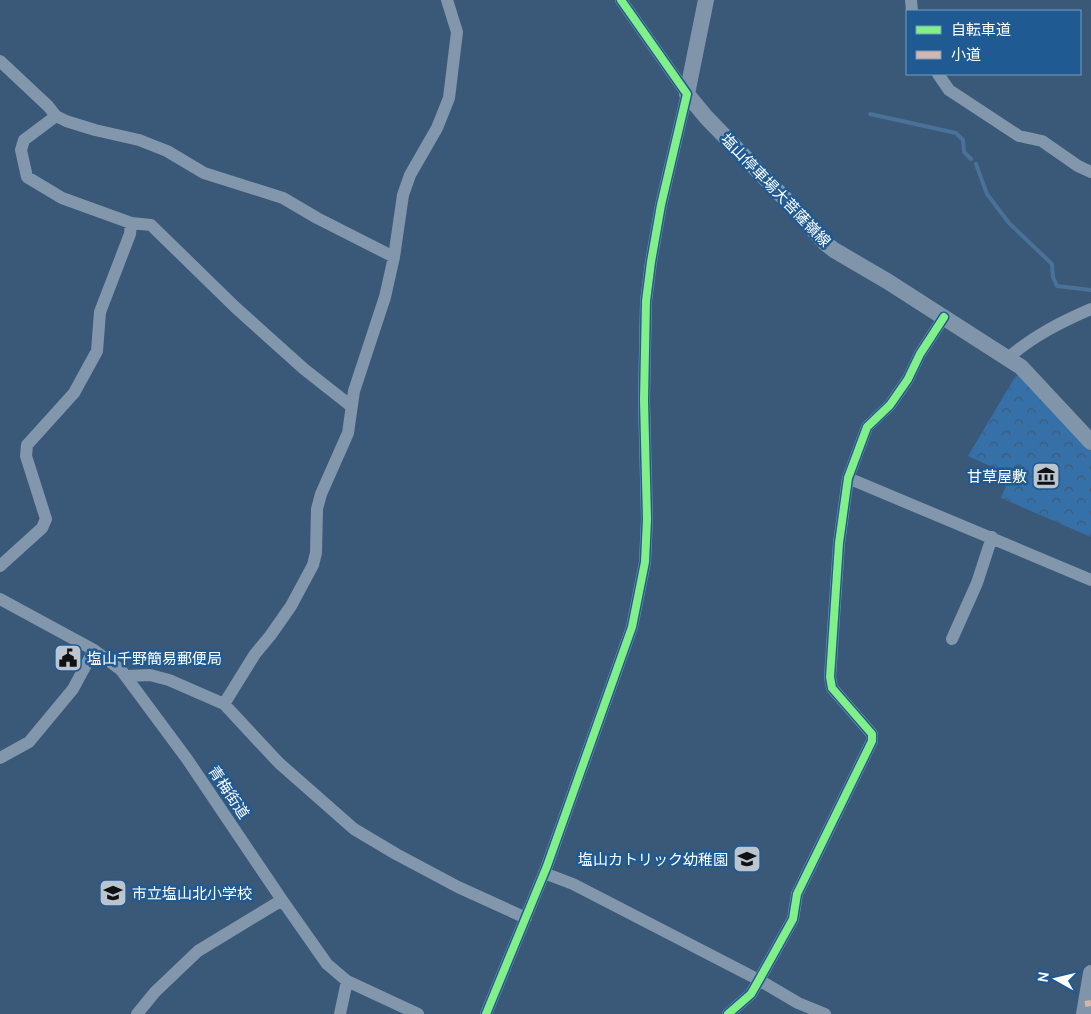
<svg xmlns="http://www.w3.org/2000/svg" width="1091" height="1014" font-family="Manrope,'Noto Sans JP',sans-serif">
<defs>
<pattern id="forest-crowns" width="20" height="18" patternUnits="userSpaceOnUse" patternTransform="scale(1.25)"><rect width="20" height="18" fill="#3570a8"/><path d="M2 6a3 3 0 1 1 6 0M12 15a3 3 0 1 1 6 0" fill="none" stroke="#435a71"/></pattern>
</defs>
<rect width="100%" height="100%" fill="#3a5978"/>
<path fill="url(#forest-crowns)" d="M1021 367 1091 442V537L1001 498 1010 475 968 456Z"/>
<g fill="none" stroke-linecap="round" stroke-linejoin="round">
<path stroke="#4a7198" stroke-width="4" d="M870 114 956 133 963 140 964 152 971 159
M976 164 987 194 1009 223 1052 264 1053 277 1057 286 1091 290"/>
<path stroke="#8297ab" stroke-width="12" d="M911 0 912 11
M0 61 48 106 56 116 66 121 95 130 139 140 167 151 204 173 283 198 317 218 394 257
M938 74 949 90 1019 136 1042 141 1078 166 1091 172
M56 116 24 140 21 150 27 177 62 198 131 223 151 225 235 307 304 369 351 406
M1008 358C1033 336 1061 322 1091 309
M848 478 1091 580
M0 566 42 528 46 519 26 456 27 445 74 393 97 351 100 312 130 234 131 223
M0 599 94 650 121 670 187 759 282 900 327 964 347 981 418 1014
M952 639 977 583 992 537
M127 676 150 675 169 680 224 704 279 763 354 829 396 854 458 887 526 918
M224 704 255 654 270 636 291 606 313 565 316 553 317 509 321 494 348 433 354 391 385 297 394 257 403 195 410 175 437 128 449 98 457 32 447 0
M0 758 29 742 73 689 94 650
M544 873 573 884 759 980 798 1003 825 1014
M137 1014 155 992 198 951 282 900
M340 1014 347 981
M486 1014 547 866 632 627 645 562 647 519 644 400 646 301 651 262 661 205 687 94 621 0
M728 1014 751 994 759 980 793 919 797 894 872 741V734L832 688 830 677 839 543 848 478 867 427 890 405 908 379 920 354 944 317"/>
<path stroke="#8195aa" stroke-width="16" d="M706 0 687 94 706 117 793 207 825 243 834 250 887 281 1021 367 1091 442
M1084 1014 1091 973"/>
<path stroke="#d1b7ad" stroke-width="6" stroke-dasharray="12 6" stroke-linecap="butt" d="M1085 1004 1091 1003"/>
<defs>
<path id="cycleway" d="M486 1014 547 866 632 627 645 562 647 519 644 400 646 301 651 262 661 205 687 94 621 0
M728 1014 751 994 759 980 793 919 797 894 872 741V734L832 688 830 677 839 543 848 478 867 427 890 405 908 379 920 354 944 317"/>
</defs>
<use href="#cycleway" stroke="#205a92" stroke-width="11"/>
<use href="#cycleway" stroke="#82f089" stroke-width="8"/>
</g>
<defs>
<symbol id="museum-square" viewBox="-11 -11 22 22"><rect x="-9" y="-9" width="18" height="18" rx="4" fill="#bac5d0" stroke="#205a92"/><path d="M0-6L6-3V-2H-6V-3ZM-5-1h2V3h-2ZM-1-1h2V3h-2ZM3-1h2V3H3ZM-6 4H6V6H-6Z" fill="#111"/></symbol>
<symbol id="civic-square" viewBox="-11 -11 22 22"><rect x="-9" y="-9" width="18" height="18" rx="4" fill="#bac5d0" stroke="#205a92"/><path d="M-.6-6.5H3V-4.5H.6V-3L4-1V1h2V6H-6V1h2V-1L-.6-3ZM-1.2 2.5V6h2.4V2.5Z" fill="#111"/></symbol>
<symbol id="school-square" viewBox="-11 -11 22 22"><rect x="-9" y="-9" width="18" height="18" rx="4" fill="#bac5d0" stroke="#205a92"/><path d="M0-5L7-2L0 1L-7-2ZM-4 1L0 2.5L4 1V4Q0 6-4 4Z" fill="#111"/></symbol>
</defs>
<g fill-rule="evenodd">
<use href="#museum-square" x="1030" y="460" width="32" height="32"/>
<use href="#civic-square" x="52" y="642" width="32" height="32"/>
<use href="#school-square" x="731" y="843" width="32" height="32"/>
<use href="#school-square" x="97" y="877" width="32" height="32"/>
</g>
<g text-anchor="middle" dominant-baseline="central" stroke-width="5" stroke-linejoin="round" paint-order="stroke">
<g font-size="15" fill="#fff" stroke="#205a92">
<text transform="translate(776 190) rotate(46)">塩山停車場大菩薩嶺線</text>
<text transform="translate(229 792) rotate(56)">青梅街道</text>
</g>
<g font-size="15" fill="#fff" stroke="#205a92" text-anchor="end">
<text x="1027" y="476">甘草屋敷</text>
<text x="87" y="658" text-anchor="start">塩山千野簡易郵便局</text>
<text x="728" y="859">塩山カトリック幼稚園</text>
<text x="132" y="893" text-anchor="start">市立塩山北小学校</text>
</g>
</g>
<rect x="906" y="10" width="175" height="65" fill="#205a92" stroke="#799cbe"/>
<rect x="916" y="26" width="25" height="8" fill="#82f089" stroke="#799cbe"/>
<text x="951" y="35" font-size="15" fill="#ffffff">自転車道</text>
<rect x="916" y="51" width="25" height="8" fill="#d1b7ad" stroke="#799cbe"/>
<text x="951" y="60" font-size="15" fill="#ffffff">小道</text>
<g transform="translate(1056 979) rotate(278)" stroke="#205a92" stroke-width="4" paint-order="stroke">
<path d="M0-4L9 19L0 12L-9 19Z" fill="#ffffff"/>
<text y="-8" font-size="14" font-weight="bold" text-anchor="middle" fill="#ffffff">N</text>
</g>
</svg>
